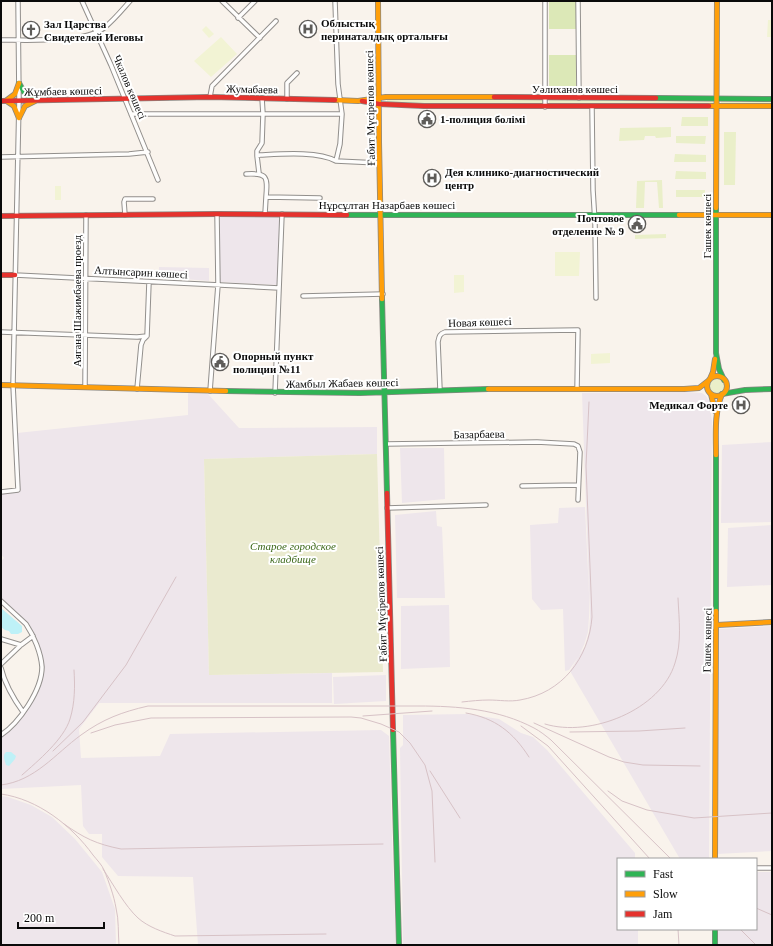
<svg xmlns="http://www.w3.org/2000/svg" width="773" height="946" font-family="Georgia,serif">
<rect width="100%" height="100%" fill="#f9f3ec"/>
<path fill="#eee6eb" d="M218 216 280 217 278 285 219 282Z
M159 267 209 268V281L159 277Z
M684 392 702 393 706 396 709 401 712 421 709 858 693 859H680L570 671 585 646 589 632 590 617 582 393Z
M188 393 208 394 239 428 377 427V454L204 459 209 675 332 673V703H99L79 729 81 758 160 756 170 734 381 730 389 736 393 870 396 944 198 945 193 877 118 876 102 857V834H89L83 826 81 785 1 789V737L10 731 30 705 42 679 44 666 39 646 31 628 27 623 1 599V561L4 558 1 554V494L20 492 17 433 188 415Z
M772 442V522L721 523 722 445Z
M400 448H444L445 499 402 503Z
M585 507 589 593V616L588 632 584 645 579 656 569 670 565 671 563 609 541 610 532 599 530 525 558 523 559 508Z
M436 511 437 526 442 527 445 598H397L395 515Z
M772 525V585L727 587 728 528Z
M449 605 450 667 401 669V606Z
M772 626V851L717 854 719 629Z
M386 675V701L334 704 333 677Z
M467 714 499 719 521 733 533 737 547 750 635 853V859H618V929H638V945H403L400 748 403 745V715Z
M1 796 8 797 31 805 52 817 75 839 102 872 115 909 116 945H1Z
M756 872H772V945H718V929H756Z"/>
<path fill="#eaefc9" d="M387 99H544V104H387Z
M549 99 713 100V105L549 104Z
M721 101H772V105H721Z
M682 117H708V126H681Z
M671 127V137L656 138 655 136H645L644 140 619 141 620 128Z
M724 132H736L735 185H724Z
M676 136H706L705 144 676 143Z
M675 154 706 155V162H674Z
M676 171 706 172V179H675Z
M662 180 663 208H659L657 182H645L644 208H636L637 181Z
M676 190H705V197H676Z
M666 234V238L635 239V235Z
M709 386a8 8 0 1 1 16 0a8 8 0 1 1-16 0Z"/>
<path fill="#dce8b7" d="M549 1H576V29H549Z
M549 55H576V91H549Z"/>
<path fill="#eaeacf" d="M377 454 383 672 209 675 204 459Z"/>
<path fill="#f2f3d4" d="M768 20H772V37H767Z
M206 26 214 34 209 38 202 30Z
M221 37 237 54 211 77 194 61Z
M55 186H61V200H55Z
M555 252H580L579 276H555Z
M454 275H464V292L454 293Z
M610 353V363L591 364V354Z"/>
<path fill="#bef1f7" d="M1 608 22 626V632L18 634H11L9 631 5 630 1 627Z
M6 752H11L16 756 15 759 9 766 6 765C5 761 2 756 6 752Z"/>
<g fill="none" stroke-linecap="round" stroke-linejoin="round">
<defs>
<path id="street" d="M82 1 111 65 158 180
M222 1 260 38
M335 1 338 84 342 114 340 144 336 161
M545 1V107
M578 1 579 98
M238 18 255 1
M1 40C26 40 85 43 104 28 114 20 122 10 130 1
M210 97 212 86 276 21
M262 98 263 114H342
M287 99V83L297 73
M592 107 593 190 595 223 596 298
M131 114H263L262 143 257 151V156
M1 157 129 154 148 152
M259 173 257 156 260 155C281 154 318 151 336 161L379 163
M246 174C267 173 268 176 266 197
M265 214 266 197 320 198
M125 215 124 202 125 199H153
M15 275 279 288
M303 296 383 294
M1 332 137 337 147 336
M85 387 86 215
M137 389 141 345 143 340 147 336 149 282
M440 390 438 342C439 337 439 334 445 332L578 330 577 389
M210 391 218 285 217 214
M275 393 282 214
M386 444 537 442 574 444 578 446 580 452 578 500
M522 486 578 485
M1 492 18 490 13 385 19 101 18 1
M387 508 486 505
M1 601 26 624C34 636 41 653 42 667 42 690 19 723 1 735
M1 639 21 645
M1 664 21 645 33 636
M1 668C5 685 13 698 23 712
M756 868H772"/>
<path id="fast" d="M19 83 25 94 34 100
M656 98 772 99
M716 208V353L719 369 724 380
M347 215H679
M382 299 387 493
M226 391 360 393 488 389
M722 394 745 390 772 389
M716 611V455
M393 730 399 945
M715 929V945"/>
<path id="slow" d="M378 1 379 142 382 299
M7 100 15 94 19 83
M335 100 358 101 386 97H494
M8 102 14 106 19 118
M709 106H772
M19 118 25 106 35 101
M716 208 717 1
M679 215H772
M707 386a10 10 0 1 1 20 0a10 10 0 1 1-20 0Z
M710 379 713 372 715 359
M1 385 226 391
M488 389H684L699 388 708 381
M711 394 715 411
M716 455C716 434 714 413 722 394
M717 625 772 622
M715 859 716 611"/>
<path id="jam" d="M494 97 656 98
M1 101 210 97 335 100
M362 101 379 104 424 106H709
M1 216 217 214 347 215
M1 275H15
M387 493 393 730"/>
</defs>
<use href="#street" stroke="#928f8c" stroke-width="5.5"/>
<use href="#fast" stroke="#888682" stroke-width="6"/>
<use href="#slow" stroke="#888682" stroke-width="6"/>
<use href="#jam" stroke="#888682" stroke-width="6"/>
<use href="#street" stroke="#fefdfc" stroke-width="3.5"/>
<use href="#fast" stroke="#30b455" stroke-width="4.5"/>
<use href="#slow" stroke="#ff9f0a" stroke-width="4.5"/>
<use href="#jam" stroke="#e5322d" stroke-width="4.5"/>
<path stroke="#d7c2c6" stroke-width="1" d="M462 702C471 701 480 700 489 700 499 700 510 702 520 700 562 693 589 658 592 617L586 466 589 402
M466 713C495 718 513 732 529 757
M363 716 432 711
M534 723 609 757 624 762 643 765 700 766
M545 724C590 738 661 710 675 663 682 642 679 620 678 598
M521 726 548 746 650 859
M570 732 639 731 685 728
M91 733 115 725 151 718 351 717 361 718 381 724 399 732 410 743 425 765 432 791 435 862
M53 751 83 722 126 665 176 577
M430 771 460 818
M22 775C38 761 64 739 70 719 75 703 75 686 74 670
M1 785C35 781 55 754 81 735 103 719 122 712 148 706H418C458 706 498 709 534 728 540 731 546 736 551 740L671 859
M608 791 622 801 647 810 694 818 772 813
M1 794C38 799 72 826 93 855 97 860 102 865 104 870 109 882 114 896 116 908 119 920 118 933 119 945
M64 824C84 838 96 844 121 849L383 844
M103 869C113 884 125 906 138 918 148 927 163 932 175 936L326 934
M756 908 772 915
M678 929 679 945
M740 929 756 945"/>
</g>
<defs>
<symbol id="hospital-ring" viewBox="-11 -11 22 22"><circle r="9.5" fill="#fff" stroke="#5e5c59" stroke-width="1.5"/><path d="M-5-5h3v3.5h4V-5h3V5h-3V1.5h-4V5h-3Z" fill="#5e5c59"/></symbol>
<symbol id="church-ring" viewBox="-11 -11 22 22"><circle r="9.5" fill="#fff" stroke="#5e5c59" stroke-width="1.5"/><path d="M-1.2-6h2.4v3.5h3.3v2.4h-3.3V6h-2.4V-.1h-3.3v-2.4h3.3Z" fill="#5e5c59"/></symbol>
<symbol id="civic-ring" viewBox="-11 -11 22 22"><circle r="9.5" fill="#fff" stroke="#5e5c59" stroke-width="1.5"/><path d="M-.6-6.5H3V-4.5H.6V-3L4-1V1h2V6H-6V1h2V-1L-.6-3ZM-1.2 2.5V6h2.4V2.5Z" fill="#5e5c59"/></symbol>
</defs>
<g fill-rule="evenodd">
<use href="#hospital-ring" x="298" y="19" width="20" height="20"/>
<use href="#church-ring" x="21" y="20" width="20" height="20"/>
<use href="#civic-ring" x="417" y="109" width="20" height="20"/>
<use href="#hospital-ring" x="422" y="168" width="20" height="20"/>
<use href="#civic-ring" x="627" y="214" width="20" height="20"/>
<use href="#civic-ring" x="210" y="352" width="20" height="20"/>
<use href="#hospital-ring" x="731" y="395" width="20" height="20"/>
</g>
<g text-anchor="middle" dominant-baseline="central" stroke-width="4" stroke-linejoin="round" paint-order="stroke">
<g font-size="11" font-weight="bold" fill="#0a0a0a" stroke="#fff" text-anchor="start">
<text x="321" y="23">Облыстық<tspan x="321" dy="13">перинаталдық орталығы</tspan></text>
<text x="44" y="24">Зал Царства<tspan x="44" dy="13">Свидетелей Иеговы</tspan></text>
<text x="440" y="119">1-полиция болiмi</text>
<text x="445" y="172">Дея клинико-диагностический<tspan x="445" dy="13">центр</tspan></text>
<text x="624" y="218" text-anchor="end">Почтовое<tspan x="624" dy="13">отделение № 9</tspan></text>
<text x="233" y="356">Опорный пункт<tspan x="233" dy="13">полиции №11</tspan></text>
<text x="728" y="405" text-anchor="end">Медикал Форте</text>
</g>
<g font-size="11" fill="#0a0a0a" stroke="#fff">
<text transform="translate(130 87) rotate(67)">Чкалов көшесі</text>
<text transform="translate(252 89) rotate(1)">Жумабаева</text>
<text x="575" y="89">Уәлиханов көшесі</text>
<text transform="translate(63 91) rotate(-1)">Жұмбаев көшесі</text>
<text transform="translate(370 108) rotate(-91)">Ғабит Мүсірепов көшесі</text>
<text x="387" y="205">Нұрсұлтан Назарбаев көшесі</text>
<text transform="translate(707 226) rotate(-90)">Гашек көшесі</text>
<text transform="translate(141 272) rotate(3)">Алтынсарин көшесі</text>
<text transform="translate(77 301) rotate(-90)">Аягана Шажимбаева проезд</text>
<text transform="translate(480 322) rotate(-2)">Новая көшесі</text>
<text transform="translate(342 383) rotate(-1)">Жамбыл Жабаев көшесі</text>
<text transform="translate(479 434) rotate(-1)">Базарбаева</text>
<text transform="translate(381 604) rotate(-92)">Ғабит Мүсірепов көшесі</text>
<text transform="translate(707 640) rotate(-89)">Гашек көшесі</text>
</g>
<g font-size="11" font-style="italic" fill="#396616" stroke="#fff">
<text x="293" y="546">Старое городское<tspan x="293" dy="13">кладбище</tspan></text>
</g>
</g>
<rect width="773" height="946" fill="none" stroke="#0a0a0a" stroke-width="4"/>
<rect x="617" y="858" width="140" height="72" fill="#ffffff" stroke="#9d9d9d"/>
<rect x="625" y="871" width="20" height="6" fill="#30b455" stroke="#9d9d9d"/>
<text x="653" y="878" font-size="12" fill="#0a0a0a">Fast</text>
<rect x="625" y="891" width="20" height="6" fill="#ff9f0a" stroke="#9d9d9d"/>
<text x="653" y="898" font-size="12" fill="#0a0a0a">Slow</text>
<rect x="625" y="911" width="20" height="6" fill="#e5322d" stroke="#9d9d9d"/>
<text x="653" y="918" font-size="12" fill="#0a0a0a">Jam</text>
<path d="M18 922v6h86v-6" fill="none" stroke="#0a0a0a" stroke-width="2"/>
<text x="24" y="922" font-size="12" fill="#0a0a0a" stroke="#ffffff" stroke-width="3" paint-order="stroke">200 m</text>
</svg>
